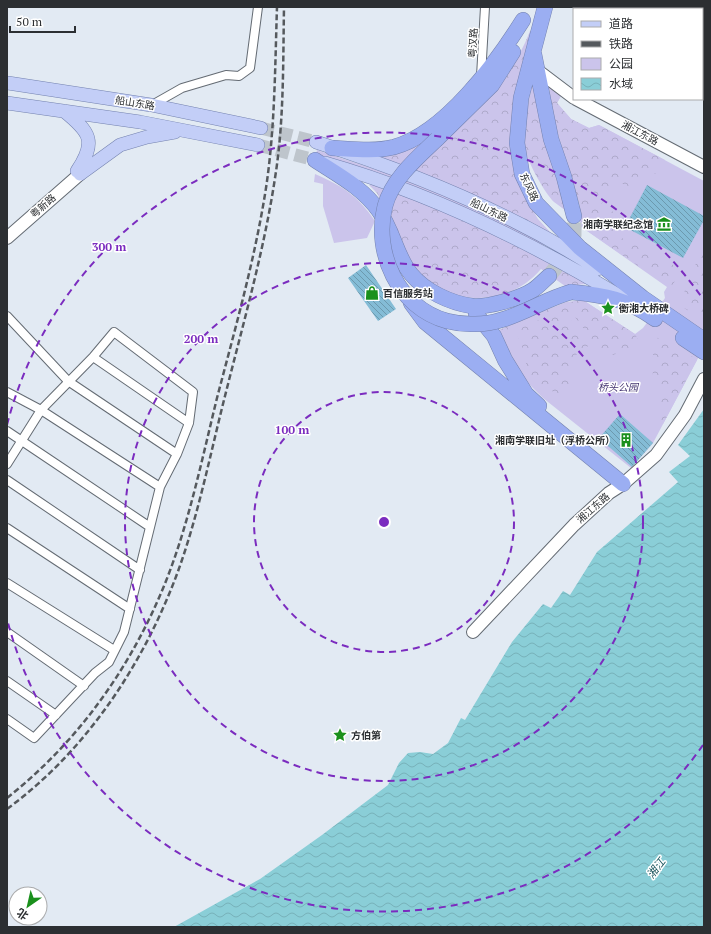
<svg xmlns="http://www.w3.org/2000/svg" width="711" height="934" font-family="'PT Serif','Noto Sans SC',serif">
<defs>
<pattern id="forest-crowns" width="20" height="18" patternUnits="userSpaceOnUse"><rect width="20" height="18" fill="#cbc4eb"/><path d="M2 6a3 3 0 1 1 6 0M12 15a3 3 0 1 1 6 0" fill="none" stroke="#aea9ca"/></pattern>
<pattern id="water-waves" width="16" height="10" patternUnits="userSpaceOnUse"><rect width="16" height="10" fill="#8aced7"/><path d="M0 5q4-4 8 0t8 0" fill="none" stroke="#77b1b9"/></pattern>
<pattern id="building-back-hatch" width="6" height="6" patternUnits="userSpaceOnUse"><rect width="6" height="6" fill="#84bcd6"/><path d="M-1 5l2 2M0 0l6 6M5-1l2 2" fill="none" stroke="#6c99ae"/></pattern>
</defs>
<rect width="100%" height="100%" fill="#e2eaf3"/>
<path fill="#cbc4eb" d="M549 87 562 94 557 103 571 119 589 128 599 125 704 181V347L653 443 631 468 543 398 529 384 516 365 499 330 566 302 583 300 635 334 643 328 665 298 664 292 667 287 580 226V206L554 121Z
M317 150 434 189 546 243 544 245 540 244 316 155Z
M315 174C343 186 358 196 375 221L367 238 334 243 323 206V184L314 182Z"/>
<path fill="url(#forest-crowns)" d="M530 31H534L514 111 528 202 538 219 551 233 494 204 370 157 493 93C509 74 521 54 530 31Z
M535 78 569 213C564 209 559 206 554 202 544 192 527 161 525 148 522 126 528 99 535 78Z
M549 87 562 94 557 103 571 119 589 128 599 125 665 160 657 174 641 173 630 187 614 180 601 205 612 211 616 216 614 226 616 235 675 266 678 277 670 288 580 226V206L554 121Z
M369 185H377L423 202 490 232 585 281 586 284 565 286 541 269C508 308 450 307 415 270 410 264 407 255 404 248 394 230 386 212 377 193Z
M704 248V319L680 306 689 277Z
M583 300 635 334 639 342 637 346 613 355 605 352 597 346 575 317C554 303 526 321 506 330L502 335 499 330C527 318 553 304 583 300Z
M548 316 567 317 578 327 589 343V346L583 348 571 360 570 398 544 388 528 374 524 352 517 334 521 328Z
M660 334 697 360 663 424 657 420 661 410 658 380 653 377C652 363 652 346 660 334Z"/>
<path fill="url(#water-waves)" d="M704 409V927H174L260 879 322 835 388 785 399 763 408 753 420 752 433 754 448 743 461 718 465 720 512 642 543 604 551 608 563 591 570 595 597 552 678 482 669 472 690 456 678 445Z"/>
<path fill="url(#building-back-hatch)" d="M647 185 704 216V220L683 258 625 227Z
M366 265 396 309 378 321 348 278Z
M620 414 653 443 632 467 599 438Z"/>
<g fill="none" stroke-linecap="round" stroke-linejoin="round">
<path stroke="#bec5cc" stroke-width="13" stroke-dasharray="13 6" stroke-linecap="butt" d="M261 128 316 142
M258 145 315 160"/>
<path stroke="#bec5cc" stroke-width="15" stroke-dasharray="15 8" stroke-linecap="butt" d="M549 276 565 256 574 235V216"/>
<defs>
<path id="street" d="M481 76 485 7
M152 105 182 88 226 75 239 76 250 68 258 7
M7 316 68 381 177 454
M93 357 189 423
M7 392 41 410 160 487
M7 431 150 527
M7 464 41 410 93 357 114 332 193 392 189 423 177 454 160 487 124 632 109 662 95 673 34 738 7 719
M7 480 140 570
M7 528 130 609
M7 583 114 650
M7 632 84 686
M7 681 56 715"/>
<path id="secondary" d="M537 70 574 98
M576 99 704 167
M7 238 80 174
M473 632 574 525 609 493 623 484 656 455 685 415 704 379"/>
<path id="primary" d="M8 83 151 105 261 128
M7 103 140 122 258 145
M64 111C90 132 97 141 77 171
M316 142C413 173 512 213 598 269
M325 163C430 193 529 241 623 298
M80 174 120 145 147 137 175 132"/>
<path id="highway" d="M545 7 521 98 517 143 522 174 536 203 580 248 643 298 704 340
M534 54 551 139 564 177 574 216
M437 139 492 85 513 52
M332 148C352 149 374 152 394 147 445 133 496 63 523 20
M315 160C338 175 363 188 379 211 393 230 396 256 411 274 425 291 450 303 472 306 487 308 521 298 533 290 539 286 544 280 549 276
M571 292C605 295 627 299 655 319
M411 303 425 322 623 484
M476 314 494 336 505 360 526 394 539 406
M683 338 704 352"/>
</defs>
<use href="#street" stroke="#646b73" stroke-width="10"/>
<use href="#secondary" stroke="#646b73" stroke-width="14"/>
<use href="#primary" stroke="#7482af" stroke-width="14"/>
<use href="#highway" stroke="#7482af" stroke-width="16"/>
<use href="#street" stroke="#fff" stroke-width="8"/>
<use href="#secondary" stroke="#fff" stroke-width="12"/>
<use href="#primary" stroke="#c3cef7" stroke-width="13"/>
<use href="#highway" stroke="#9baef2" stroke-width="15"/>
<path stroke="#55595d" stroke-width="2.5" stroke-dasharray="6 3" stroke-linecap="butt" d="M7 798C79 741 132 666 166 581 189 523 202 459 217 398 235 329 255 259 266 188 275 128 275 67 277 7
M7 809C86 751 143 665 177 574 198 517 210 455 225 396 243 324 264 251 275 178 284 122 283 64 284 7"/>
<defs>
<path id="highway-bridge" d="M437 139C418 157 392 179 385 206 373 252 398 308 447 321 455 323 464 324 471 324 507 326 538 301 571 292"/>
</defs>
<use href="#highway-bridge" stroke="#7482af" stroke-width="16" stroke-linecap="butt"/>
<use href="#highway-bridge" stroke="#9baef2" stroke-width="15"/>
</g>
<g fill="none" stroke="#7b2cbf" stroke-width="2" stroke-dasharray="7 5">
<circle cx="384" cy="522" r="130"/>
<circle cx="384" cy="522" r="259"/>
<path d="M703 745A389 389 0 0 1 7 619M7 425A389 389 0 0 1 703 299"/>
</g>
<defs>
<symbol id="museum-bare" viewBox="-9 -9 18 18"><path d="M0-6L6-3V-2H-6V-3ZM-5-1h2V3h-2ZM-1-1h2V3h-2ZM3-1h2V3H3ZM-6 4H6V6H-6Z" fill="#1a901c" stroke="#fff" stroke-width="2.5" paint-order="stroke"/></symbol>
<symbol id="shop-bare" viewBox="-9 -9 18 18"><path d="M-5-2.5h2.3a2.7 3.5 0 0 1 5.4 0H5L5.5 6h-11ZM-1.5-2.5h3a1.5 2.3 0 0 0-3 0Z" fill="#1a901c" stroke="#fff" stroke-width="2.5" paint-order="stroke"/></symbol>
<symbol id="sight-bare" viewBox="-9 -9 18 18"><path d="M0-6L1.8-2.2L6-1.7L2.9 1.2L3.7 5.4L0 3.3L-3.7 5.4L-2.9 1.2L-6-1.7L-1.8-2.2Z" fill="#1a901c" stroke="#fff" stroke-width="2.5" paint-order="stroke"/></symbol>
<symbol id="building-bare" viewBox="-9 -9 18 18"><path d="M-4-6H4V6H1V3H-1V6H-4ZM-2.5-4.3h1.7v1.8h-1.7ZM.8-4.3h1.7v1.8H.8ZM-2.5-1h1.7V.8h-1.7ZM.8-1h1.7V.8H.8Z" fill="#1a901c" stroke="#fff" stroke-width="2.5" paint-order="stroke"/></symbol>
</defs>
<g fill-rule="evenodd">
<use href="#museum-bare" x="654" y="214" width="20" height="20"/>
<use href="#shop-bare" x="362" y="283" width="20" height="20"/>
<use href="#sight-bare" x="598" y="298" width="20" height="20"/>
<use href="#building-bare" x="616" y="430" width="20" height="20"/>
<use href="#sight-bare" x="330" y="725" width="20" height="20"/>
</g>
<g text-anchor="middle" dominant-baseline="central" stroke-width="3" stroke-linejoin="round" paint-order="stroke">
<g font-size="10" fill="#2c2f32" stroke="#fff">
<text transform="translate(473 43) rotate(-87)">粤汉路</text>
<text transform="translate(135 103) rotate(9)">船山东路</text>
<text transform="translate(640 133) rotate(28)">湘江东路</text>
<text transform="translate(529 187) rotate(65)">东风路</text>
<text transform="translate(43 206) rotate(-41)">粤新路</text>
<text transform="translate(489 210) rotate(26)">船山东路</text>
<text transform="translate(593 508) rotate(-41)">湘江东路</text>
</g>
<g font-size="10" font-weight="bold" fill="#2c2f32" stroke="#fff" text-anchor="start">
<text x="653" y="224" text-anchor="end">湘南学联纪念馆</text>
<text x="383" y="293">百信服务站</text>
<text x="619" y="308">衡湘大桥碑</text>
<text x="615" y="440" text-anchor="end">湘南学联旧址（浮桥公所）</text>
<text x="351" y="735">方伯第</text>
</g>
<g font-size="10" font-style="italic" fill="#443470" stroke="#fff">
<text x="618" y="387">桥头公园</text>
</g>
<g font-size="11" font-style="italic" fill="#1a545c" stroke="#fff">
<text transform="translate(656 868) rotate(-53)">湘江</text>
</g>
</g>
<circle cx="384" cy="522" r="6" fill="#7b2cbf" stroke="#fff" stroke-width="2"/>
<g font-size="12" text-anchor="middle" font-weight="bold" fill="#7b2cbf" stroke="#fff" stroke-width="3" stroke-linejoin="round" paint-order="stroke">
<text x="109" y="251">300 m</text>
<text x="201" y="343">200 m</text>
<text x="292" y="434">100 m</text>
</g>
<rect width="711" height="934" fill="none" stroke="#2c2f32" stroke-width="16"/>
<rect x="573" y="8" width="130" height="92" fill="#ffffff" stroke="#abacad"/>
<rect x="581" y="21" width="20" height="6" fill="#c3cef7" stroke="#abacad"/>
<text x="609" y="28" font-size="12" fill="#2c2f32">道路</text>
<rect x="581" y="41" width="20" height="6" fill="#55595d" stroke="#abacad"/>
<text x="609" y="48" font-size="12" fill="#2c2f32">铁路</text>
<rect x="581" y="58" width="20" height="12" fill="#cbc4eb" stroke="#abacad"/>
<text x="609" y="68" font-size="12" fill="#2c2f32">公园</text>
<rect x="581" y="78" width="20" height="12" fill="url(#water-waves)" stroke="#abacad"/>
<text x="609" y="88" font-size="12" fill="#2c2f32">水域</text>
<g transform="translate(28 906) rotate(214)"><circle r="19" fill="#ffffff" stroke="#abacad"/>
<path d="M0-3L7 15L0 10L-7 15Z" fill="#1a901c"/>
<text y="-6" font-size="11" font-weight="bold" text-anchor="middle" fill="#2c2f32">北</text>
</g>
<path d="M10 26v6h65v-6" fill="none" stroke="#2c2f32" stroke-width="2"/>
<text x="16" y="26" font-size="12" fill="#2c2f32" stroke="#ffffff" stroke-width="3" paint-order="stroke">50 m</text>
</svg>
